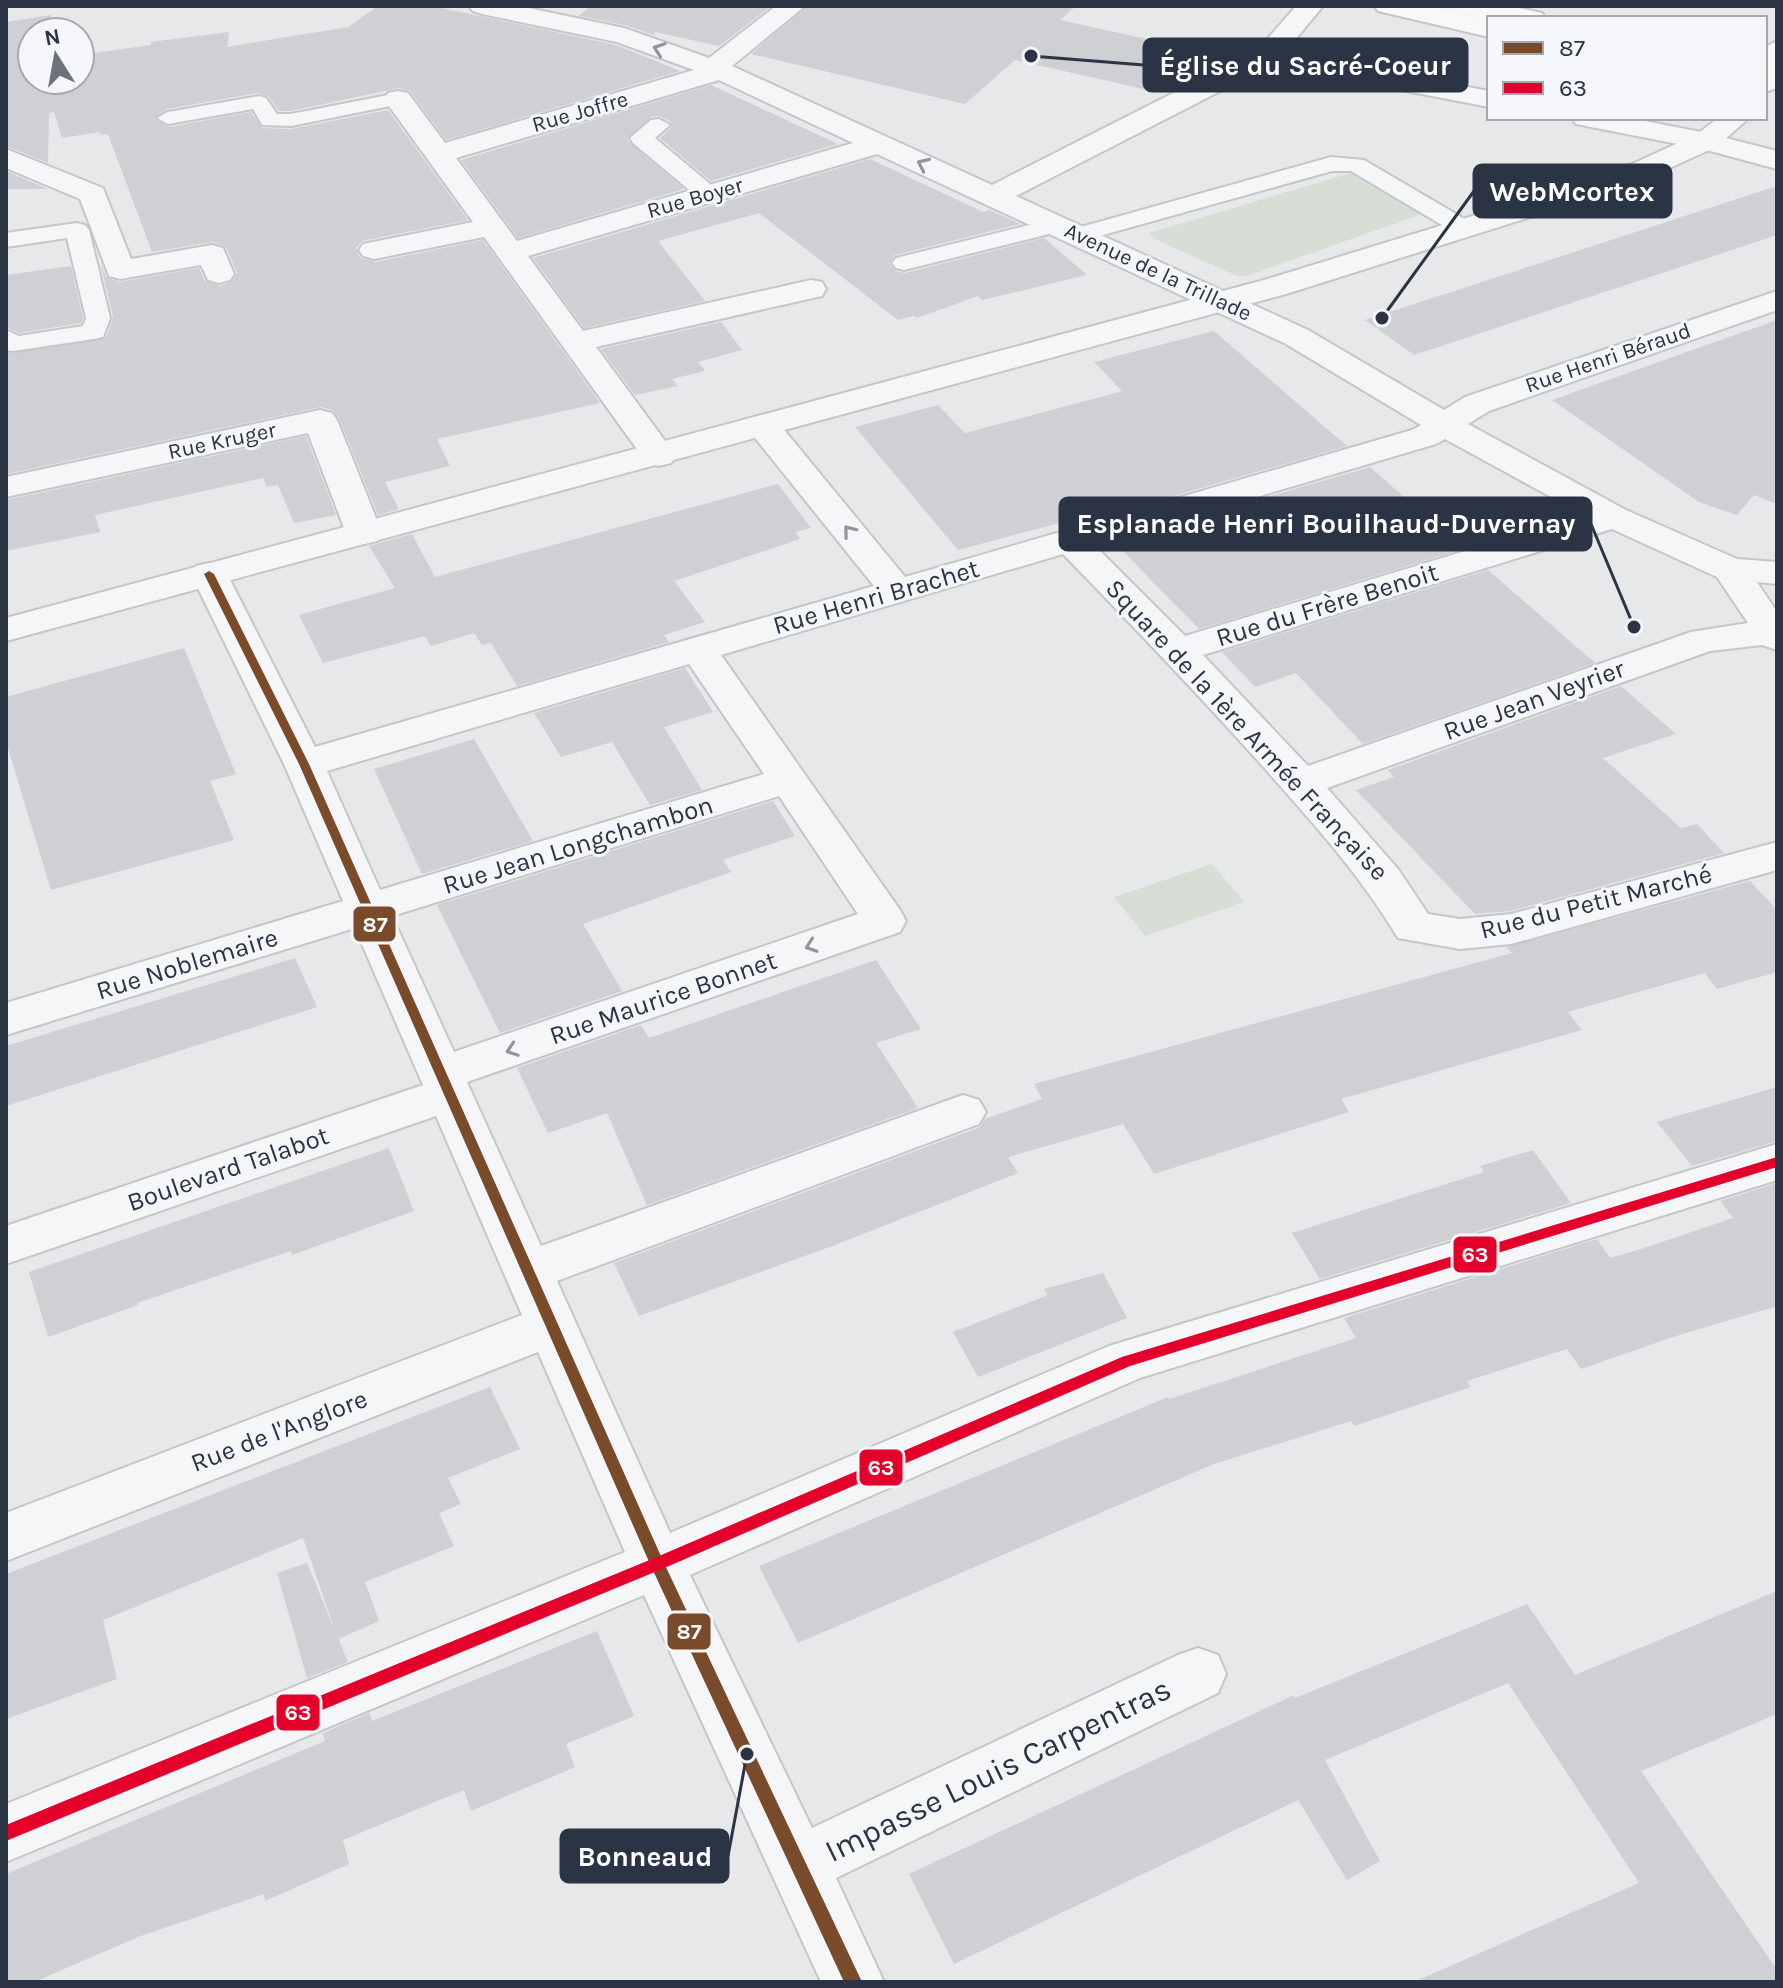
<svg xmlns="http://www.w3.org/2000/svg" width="1783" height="1988" font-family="Karla,sans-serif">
<rect width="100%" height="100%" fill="#e6e8ea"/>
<path fill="#d6ded6" d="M1354 172 1422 214 1249 275 1237 276 1157 240 1149 233Z
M1212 864 1244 902 1145 936 1114 897Z"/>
<path fill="#ced0d3" d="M378 6H432L616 45 680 71 446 140 410 91 399 88 291 111H279L268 96 258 93 167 109 154 119 169 127 251 112 262 128 291 129 388 110 468 220 362 241 356 248 360 258 375 262 483 240 600 403 437 439 450 466 385 482 399 509 378 515 339 418 333 410 321 407 6 474V353L106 338 113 317 100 262 106 277 119 282 199 268 205 281 220 286 232 282 237 273 226 247 213 242 152 252 108 134 100 135 99 132 62 138 54 112 49 113 48 163 6 146V22L51 15V32H32V80H80V55L151 45V42L229 32 227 47 348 27Z
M590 6H771L719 46 655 32 654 35 625 25 579 16Z
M808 6H1076L1060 20 1174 45 1171 49 1186 52 1148 90 1015 60 965 104 751 54Z
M711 85 838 144 711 181 660 138 672 127 671 122 660 116 651 117 627 140 684 189 518 238 461 160Z
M870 159 983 212 989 210 1020 224 895 255 889 263 895 271 905 273 1044 238 1087 275 982 300 978 296 917 318 914 316 898 320 759 213 658 241 705 301 584 328 533 258Z
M6 171 48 189H6Z
M1777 186V235L1414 355 1365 320Z
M71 266 83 318 81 323 19 333 6 327V275Z
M1777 320V504L1754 495 1737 515 1699 502 1552 400Z
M721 322 742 350 698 362 705 371 672 379 678 386 635 395 601 349Z
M1214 331 1347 446 1090 520 1086 516 958 550 855 427 938 405 965 433 1108 395 1122 391 1094 362Z
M306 436 336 515 294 523 278 485 267 487 263 478 95 515 100 532 6 551V500Z
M1370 467 1463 549 1199 629 1114 542Z
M778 484 811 528 795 532 800 539 674 581 705 622 664 635 669 642 517 686 491 643 482 645 474 633 431 646 425 636 323 663 299 615 395 588 369 546 379 543 412 534 435 577Z
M1488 570 1595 663 1363 744 1296 673 1255 687 1222 652Z
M184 648 236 774 210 781 234 840 51 890 6 742V697Z
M685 668 713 712 664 727 702 790 650 805 612 742 561 757 534 713Z
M1621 686 1676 734 1603 758 1681 828 1697 824 1724 853 1510 911 1475 914 1356 790 1394 777 1388 770Z
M474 739 533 841 422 874 374 769Z
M773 801 795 836 723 860 731 872 583 924 622 991 500 1033 437 905Z
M1750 881 1777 910V972L1717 989 1705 973 1568 1012 1582 1030 1341 1099 1349 1112 1154 1174 1123 1124 1008 1157 1018 1173 835 1245 639 1316 614 1263 980 1127 985 1119 1042 1099 1034 1084 1512 953 1506 947Z
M295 958 317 1007 6 1106V1046Z
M876 960 921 1029 876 1043 918 1108 647 1205 607 1113 548 1133 517 1068 641 1025 649 1038Z
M1777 1087V1141L1692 1166 1657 1122Z
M389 1148 414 1211 292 1255 291 1251 137 1303 138 1305 48 1337 29 1272Z
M1533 1150 1571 1203 1320 1279 1292 1233 1484 1172 1480 1166Z
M1777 1183V1306L1676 1336 1581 1369 1567 1349 1467 1381 1471 1387 1354 1426 1351 1421 1214 1464 798 1643 759 1566 1168 1397 1169 1399 1356 1338 1344 1318 1597 1239 1610 1258 1644 1248 1733 1218 1720 1201Z
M1103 1273 1127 1318 978 1377 953 1332 1048 1295 1044 1289Z
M490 1387 520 1449 448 1478 461 1504 439 1513 454 1546 365 1582 379 1621 338 1639 303 1538 103 1620 117 1679 6 1719V1574Z
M307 1563 348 1662 307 1678 277 1573Z
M1777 1591V1714L1641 1771 1777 1970V1982H1414L1639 1883 1508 1683 1325 1760 1380 1861 1347 1880 1298 1800 954 1964 909 1874 1294 1695 1295 1698 1527 1604 1575 1675Z
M597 1631 634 1716 566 1744 575 1767 471 1811 464 1790 343 1840 349 1864 265 1901 264 1894 138 1937 34 1982H6V1874L325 1741 323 1733 369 1713 372 1721Z"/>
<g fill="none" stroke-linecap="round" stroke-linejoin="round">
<defs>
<path id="service" d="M1428 6H1467L1504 14 1507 18H1489V22L1431 10Z
M398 93 405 95 409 99 405 103 291 126 262 125 253 109 168 124 157 118 168 112 259 96 266 98 277 114H291Z
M659 119 670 125 655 138 716 189 719 194 716 199H700L633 143 630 138 651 120Z
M1331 157 1364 160 1473 224 1476 229 1473 234H1457L1351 171H1332L1078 242 1070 240 1066 235 1070 230Z
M1057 218 1065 220 1068 225 1065 230 904 270 896 268 892 263 896 258Z
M77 223 85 225 89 230 110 318 103 337 94 339 13 351 6 350V330L19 336 83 326 86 318 67 238 6 247V233Z"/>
<path id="minor" d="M469 6H519L624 28 709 58 776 6H805L732 66 992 185 1258 50 1296 6H1323L1285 52 1489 91V107L1271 65 1016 196 1308 330 1444 410 1465 397 1777 291V310L1489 411 1468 424 1626 510 1737 559 1777 562V584L1757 582 1777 612V650L1762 645 1710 651 1327 788 1398 869 1428 914 1460 919 1511 914 1777 842V870L1511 944 1460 949 1398 938C1361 876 1314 824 1267 771 1201 697 1132 625 1063 554L721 655 900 910 906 921 900 932 467 1082 541 1246 963 1095 979 1100 986 1112 979 1124 557 1281 670 1533 1109 1346 1777 1144V1180L1140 1378 690 1575 812 1828 1178 1655 1198 1648 1218 1655 1226 1674 1218 1693 836 1878 884 1982H821L644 1595 6 1862V1804L625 1552 538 1352 6 1561V1513L522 1315 436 1116 6 1264V1226L423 1085 355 928 6 1035V1003L343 901 284 764 191 574 196 566 209 563 222 566 227 574 315 747 874 586 752 434 747 427 752 420 764 417 776 420 905 577 1412 430 1421 425 1286 344 877 154 528 256 583 331 811 280 822 282 826 289 822 296 596 347 676 456 671 463 659 466 647 463 484 237 374 259 363 256 359 250 363 244 473 222 384 99 388 93 398 91 408 93 445 143 694 70 617 42 482 14 473 11ZM719 80 853 143 517 241 456 158ZM1445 439 1584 515 1185 636 1094 545 1436 444ZM1612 529 1717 577 1748 623 1691 632 1308 766 1203 655ZM689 664 764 774 380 890 327 771ZM779 796 858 914 454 1052 392 916Z
M1777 41V69L1765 72V47Z
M1572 118H1630L1706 133 1777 151V169L1703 149 1586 126 1576 124Z
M6 149 103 188 131 259 212 245 223 248 234 274 230 280 219 283 208 280 201 265 120 279 109 276 80 199 6 168Z
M320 410 332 413 337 420 382 533 377 541 364 544 351 541 346 533 308 433 6 497V477Z"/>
<path id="tertiary" d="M1765 56 1777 59V88L1765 92Z
M1718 118H1749L1716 147 1632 185 1286 294 6 641V618L1264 280 1612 173 1696 135Z"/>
<path id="secondary" d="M1374 6H1421L1489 21V37L1378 11Z
M1459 6H1511L1542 13 1546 18H1494L1463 11Z
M1765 56 1777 58V74L1765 72Z"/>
</defs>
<use href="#service" stroke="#c4c6c8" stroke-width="4"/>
<use href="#minor" stroke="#c4c6c8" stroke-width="4"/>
<use href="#tertiary" stroke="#c4c6c8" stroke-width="4"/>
<use href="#secondary" stroke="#c4c6c8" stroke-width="4"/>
<use href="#service" fill="#f5f6f7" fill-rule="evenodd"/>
<use href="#minor" fill="#f5f6f7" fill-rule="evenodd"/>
<use href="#tertiary" fill="#f5f6f7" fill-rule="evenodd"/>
<use href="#secondary" fill="#f8f8f8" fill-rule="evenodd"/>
<defs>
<path id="bus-1" d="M209 571 214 574 309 764 664 1563 862 1982H844L650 1564 299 764 204 574Z"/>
<path id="bus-2" d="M1777 1157V1167L1130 1366 662 1569 6 1841V1825L652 1559 1122 1357Z"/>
</defs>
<use href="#bus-1" stroke="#f4f6f9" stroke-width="6"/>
<use href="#bus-2" stroke="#f4f6f9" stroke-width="6"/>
<use href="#bus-1" fill="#7a4b2a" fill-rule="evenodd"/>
<use href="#bus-2" fill="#e4002b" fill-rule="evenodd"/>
</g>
<defs><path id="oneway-chevron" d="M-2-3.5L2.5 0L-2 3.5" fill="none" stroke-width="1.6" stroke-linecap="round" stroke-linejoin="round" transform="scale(2)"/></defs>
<g stroke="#90959e">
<use href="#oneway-chevron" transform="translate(659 49) rotate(-161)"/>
<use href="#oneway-chevron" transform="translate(923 164) rotate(-155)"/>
<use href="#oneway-chevron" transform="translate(849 531) rotate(-129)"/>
<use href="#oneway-chevron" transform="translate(811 946) rotate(161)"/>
<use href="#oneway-chevron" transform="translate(512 1050) rotate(161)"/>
</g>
<g text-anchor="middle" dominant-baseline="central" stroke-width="6" stroke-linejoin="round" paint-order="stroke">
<g font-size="22" fill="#2b3445" stroke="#f4f6f9">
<text transform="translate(580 112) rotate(-16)">Rue Joffre</text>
<text transform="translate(695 198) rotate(-16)">Rue Boyer</text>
<text transform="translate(1158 272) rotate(25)">Avenue de la Trillade</text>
<text transform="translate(1608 358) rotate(-19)">Rue Henri Béraud</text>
<text transform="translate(222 441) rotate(-12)">Rue Kruger</text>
</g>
<g font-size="26" fill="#2b3445" stroke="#f4f6f9">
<text transform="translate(876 597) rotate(-16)">Rue Henri Brachet</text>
<text transform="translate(1327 605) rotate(-17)">Rue du Frère Benoit</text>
<text transform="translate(1534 700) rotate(-20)">Rue Jean Veyrier</text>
<text transform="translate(1247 730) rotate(47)">Square de la 1ère Armée Française</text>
<text transform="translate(578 845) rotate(-17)">Rue Jean Longchambon</text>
<text transform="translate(1596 902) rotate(-14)">Rue du Petit Marché</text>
<text transform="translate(187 964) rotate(-17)">Rue Noblemaire</text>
<text transform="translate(663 998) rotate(-19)">Rue Maurice Bonnet</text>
<text transform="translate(228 1169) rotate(-19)">Boulevard Talabot</text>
<text transform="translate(279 1431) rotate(-21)">Rue de l'Anglore</text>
</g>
<g font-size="32" fill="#2b3445" stroke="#f4f6f9">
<text transform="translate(998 1770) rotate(-26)">Impasse Louis Carpentras</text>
</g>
</g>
<path fill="none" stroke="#2b3445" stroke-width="3" d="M1031 56L1144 65M1382 318L1474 191M1634 627L1591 524M747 1754L728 1856"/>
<g fill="#2b3445" stroke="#f4f6f9" stroke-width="3">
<circle cx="1031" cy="56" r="8"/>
<circle cx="1382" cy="318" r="8"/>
<circle cx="1634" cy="627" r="8"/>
<circle cx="747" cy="1754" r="8"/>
</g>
<g fill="#2b3445" stroke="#2b3445" stroke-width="3">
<rect x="1144" y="39" width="323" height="52" rx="8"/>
<rect x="1474" y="165" width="197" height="52" rx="8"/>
<rect x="1060" y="498" width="531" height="52" rx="8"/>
<rect x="561" y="1830" width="167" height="52" rx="8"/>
</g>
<g font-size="28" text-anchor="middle" font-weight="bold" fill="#fff">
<text x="1305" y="75">Église du Sacré-Coeur</text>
<text x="1572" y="201">WebMcortex</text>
<text x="1326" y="533">Esplanade Henri Bouilhaud-Duvernay</text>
<text x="645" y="1866">Bonneaud</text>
</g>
<g stroke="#f4f6f9" stroke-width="3">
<rect x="352" y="905" width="45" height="38" rx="8" fill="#7a4b2a"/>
<rect x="1452" y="1235" width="46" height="39" rx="8" fill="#e4002b"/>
<rect x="858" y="1448" width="46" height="39" rx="8" fill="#e4002b"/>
<rect x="666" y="1612" width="46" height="39" rx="8" fill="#7a4b2a"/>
<rect x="275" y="1693" width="46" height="39" rx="8" fill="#e4002b"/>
</g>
<g font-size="22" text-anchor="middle" font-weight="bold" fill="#fff">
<text x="375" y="932">87</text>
<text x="1475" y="1262">63</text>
<text x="881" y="1475">63</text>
<text x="689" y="1639">87</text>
<text x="298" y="1720">63</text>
</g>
<rect width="1783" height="1988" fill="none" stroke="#2b3445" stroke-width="16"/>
<rect x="1487" y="16" width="280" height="104" fill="#f4f6f9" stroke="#a4a8b1" stroke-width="2"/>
<rect x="1503" y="42" width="40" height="12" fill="#7a4b2a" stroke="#a4a8b1" stroke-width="2"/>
<text x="1559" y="56" font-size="24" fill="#2b3445">87</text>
<rect x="1503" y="82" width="40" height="12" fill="#e4002b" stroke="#a4a8b1" stroke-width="2"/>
<text x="1559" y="96" font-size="24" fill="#2b3445">63</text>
<g transform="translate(56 56) rotate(349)"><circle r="38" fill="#f4f6f9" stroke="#a4a8b1" stroke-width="2"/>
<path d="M0-6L14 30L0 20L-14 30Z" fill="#6c737f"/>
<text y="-12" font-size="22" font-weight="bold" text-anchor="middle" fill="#2b3445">N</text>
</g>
</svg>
